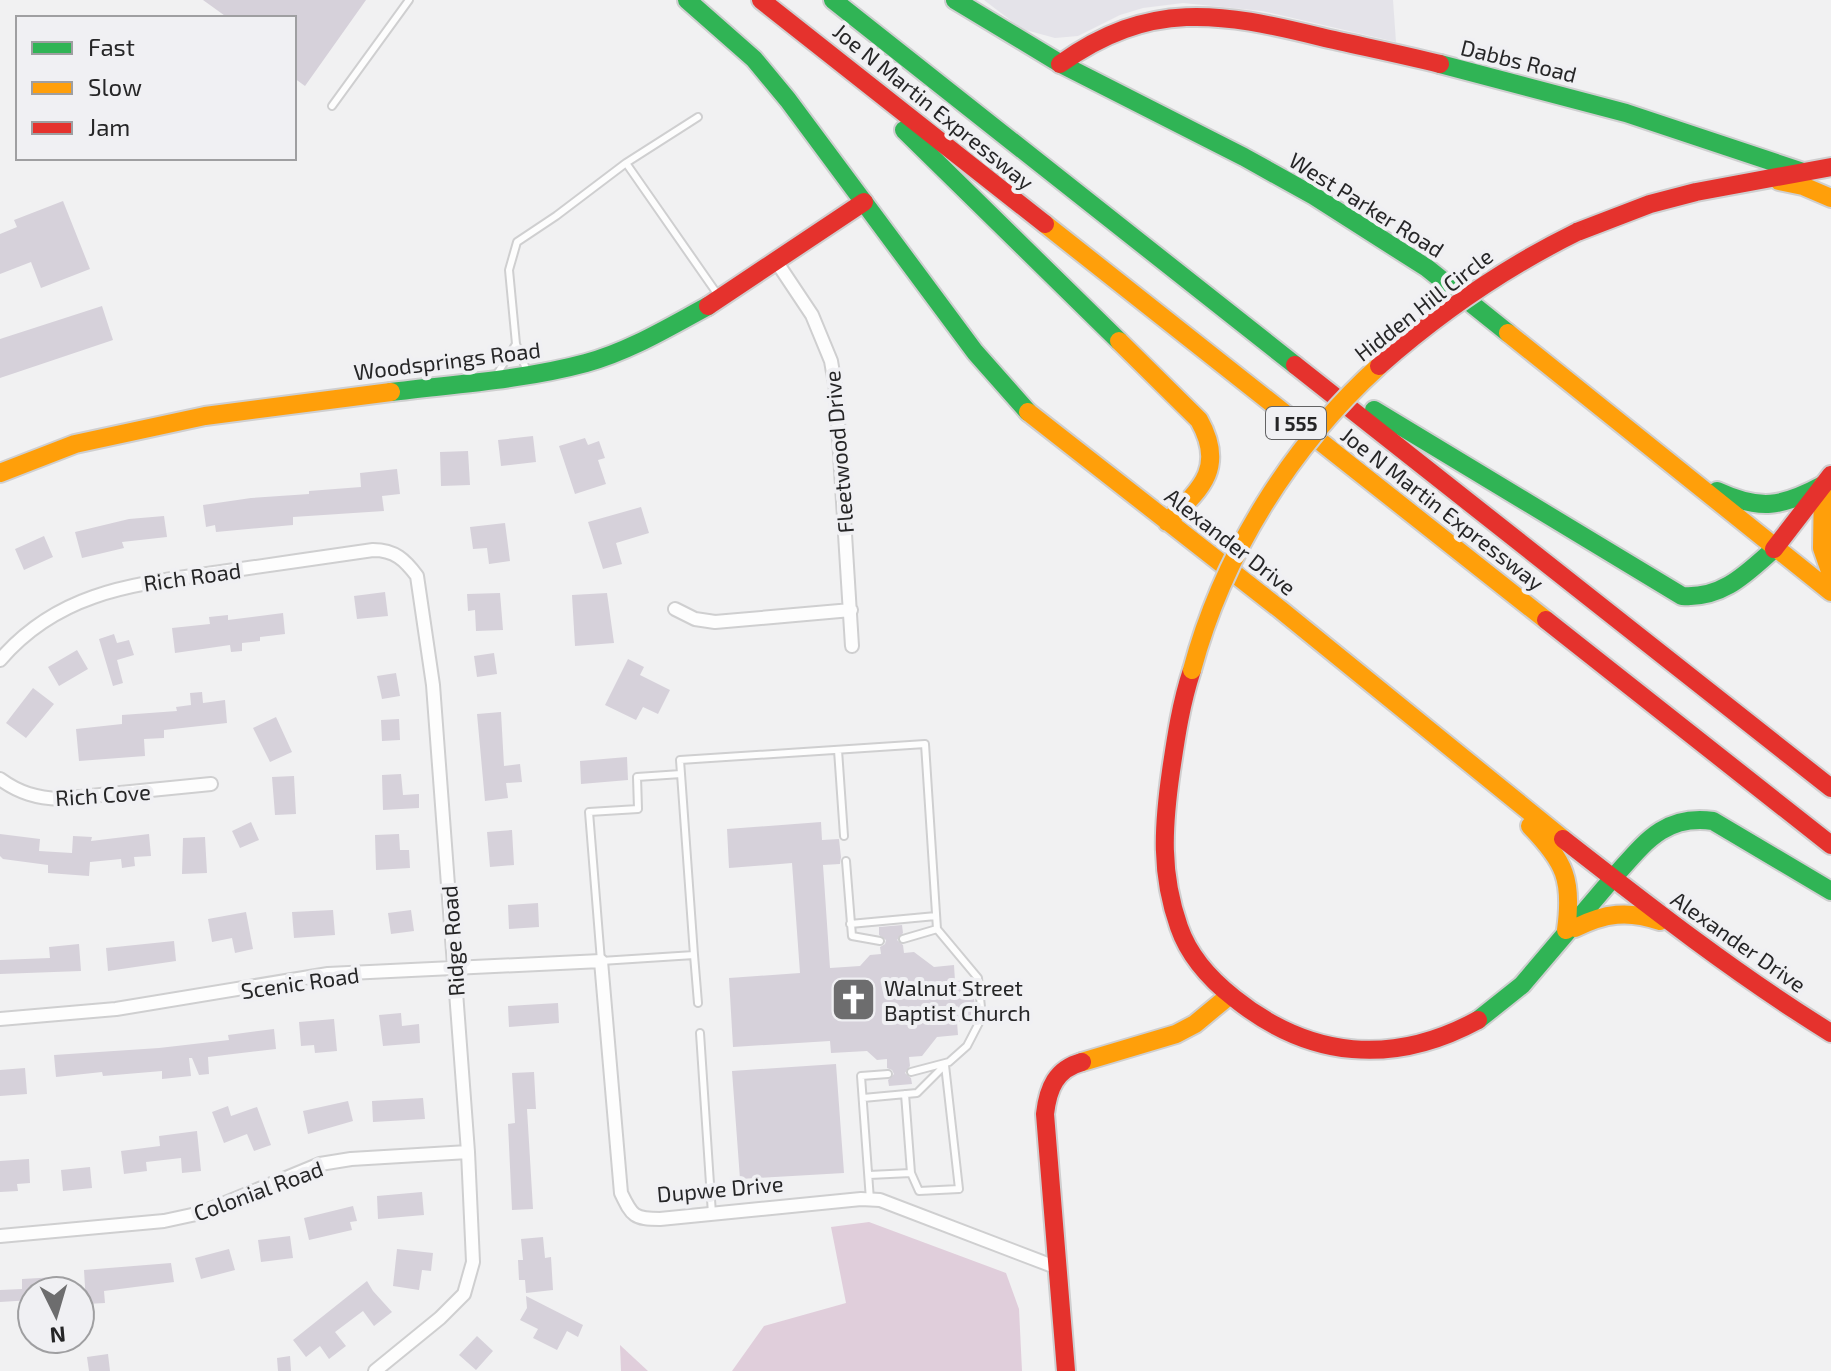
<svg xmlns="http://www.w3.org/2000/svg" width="1831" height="1371" font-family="'Exo 2',sans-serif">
<rect width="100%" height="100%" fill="#f1f1f2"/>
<path fill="#e4e3e9" d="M984 0H1393L1396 42 1262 11 1183 3 1143 8 1120 15 1078 36 1055 38 1022 29Z"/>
<path fill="#e0cedb" d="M869 1222 1006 1273 1019 1309 1022 1371H732L764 1326 846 1303 831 1227Z
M620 1345 648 1371H621Z"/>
<path fill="#d6d1da" d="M203 0H366L305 86 294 78V18H228Z
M63 201 90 269 41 288 31 262 0 274V234L17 227 14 220Z
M102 306 113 340 0 378V339Z
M533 436 536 462 501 466 498 440Z
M585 438 588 445 599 441 605 458 598 460 606 484 575 494 559 446Z
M468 451 470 485 441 486 440 452Z
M397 469 400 494 382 496 384 511 293 517V525L216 532 215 525 206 527 203 505 251 498 309 494V491L361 487 360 473Z
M641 507 649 533 616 543 622 564 603 569 588 522Z
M164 516 167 537 122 542 124 548 82 558 75 532 129 519Z
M505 523 510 561 489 564 487 548 473 549 470 527Z
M44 536 53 557 24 570 15 549Z
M385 592 388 616 357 619 354 596Z
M500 593 503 630 476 631 475 610 468 611 467 594Z
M607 593 614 643 575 646 572 595Z
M283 613 285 634 260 637V641L242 643V651L231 652 230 645 175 653 172 628 210 624 209 617 228 615V620Z
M114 634 117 643 129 640 134 655 117 660 123 683 113 686 99 639Z
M77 650 88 669 59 686 48 667Z
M494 653 497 674 477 677 474 656Z
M628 659 644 667 640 675 670 690 658 714 643 707 636 720 605 705Z
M396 673 400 696 382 699 377 676Z
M33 688 54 704 26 738 6 723Z
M202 692 203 703 225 700 227 723 164 730V738L144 739 145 756 79 761 76 729 122 724V715L177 711 176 707 191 705 190 693Z
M501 712 504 766 520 764 522 782 506 783 508 798 485 801 477 714Z
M276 717 292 752 270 762 253 728Z
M399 719 400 740 382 741 381 720Z
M627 757 628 780 581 784 580 761Z
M401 774 403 795 419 794V808L383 810 382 775Z
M294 776 296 814 275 815 272 777Z
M251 822 259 840 240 848 232 831Z
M821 822 822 840 839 839 841 857 840 864 823 865 830 968 860 966 870 955 881 954 880 947 885 944 886 940 879 935V927L902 925 903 933 897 940 903 945 904 953 914 952 934 967 954 965 955 981 972 980 976 1016 973 1020 957 1022 958 1035 937 1037 922 1056 909 1057 910 1066 905 1073 911 1078 912 1084 889 1086 888 1080 894 1074 892 1070 887 1068V1059L877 1060 867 1051 831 1053 830 1041 733 1047 729 978 800 973 792 863 729 868 727 829Z
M512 830 514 865 490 867 487 832Z
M0 834 40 839 39 851 72 853 73 836 92 837 91 841 149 834 151 856 134 857 135 866 122 868 121 859 90 862 89 876 48 873V865L3 859 0 856Z
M399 834 400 850H409L410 868 376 870 375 835Z
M205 837 207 873 182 874 183 838Z
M538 903 539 927 509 929 508 905Z
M333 910 335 935 294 938 292 912Z
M411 910 414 931 391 934 388 913Z
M246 912 253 949 235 953 232 938 212 942 208 919Z
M174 941 176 961 108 971 106 948Z
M79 944 81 971 0 974V960L50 958 49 947Z
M558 1003 559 1023 509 1027 508 1006Z
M401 1013 402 1026 419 1024 420 1043 383 1046 379 1015Z
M334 1019 337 1051 315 1053 314 1045 301 1046 299 1022Z
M274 1029 276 1049 208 1057 209 1074 199 1075 192 1058H189L191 1076 162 1079V1071L103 1076 102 1072 56 1077 54 1055 159 1048 229 1040 228 1035Z
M836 1064 844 1173 740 1179 732 1071Z
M25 1068 27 1094 0 1096V1070Z
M534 1072 536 1109H527L533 1209 512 1210 508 1124 515 1123 512 1073Z
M423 1098 425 1119 373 1122 372 1101Z
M348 1101 353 1121 308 1134 303 1111Z
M228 1106 231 1116 257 1107 271 1145 254 1151 247 1134 224 1143 212 1112Z
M197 1131 201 1171 182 1173 181 1158 146 1162 147 1171 124 1174 121 1151 160 1146 159 1136Z
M29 1159 30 1183 17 1184 18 1191 0 1192V1161Z
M90 1167 92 1188 63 1191 61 1170Z
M422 1192 424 1215 378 1219 377 1196Z
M353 1206 357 1221 350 1222 352 1230 309 1240 304 1218Z
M290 1236 293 1258 261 1262 258 1240Z
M543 1237 545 1258 551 1257 553 1290 526 1293 525 1280H519L518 1260H523L521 1239Z
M229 1249 235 1270 201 1279 195 1258Z
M397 1249 433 1253 431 1271 422 1270 419 1290 393 1286Z
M171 1263 174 1282 104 1291 105 1303 86 1304 84 1270Z
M57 1277 58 1291H32V1300L0 1302V1290L22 1289V1279Z
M367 1281 373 1291 392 1312 374 1326 363 1311 335 1332 346 1346 329 1359 320 1346 306 1357 293 1340Z
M526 1296 583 1325 578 1337 567 1331 557 1350 533 1338 538 1329 520 1320 527 1308Z
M477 1336 493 1351 476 1370 459 1355Z
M108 1354 110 1371H89L87 1357Z
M290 1356 291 1371H278L277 1358Z"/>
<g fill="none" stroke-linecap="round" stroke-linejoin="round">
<defs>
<path id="lane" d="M332 106 409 0
M626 163 718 295
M516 344 527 371
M497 374 516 344 509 270 517 242 556 216 626 163 698 117
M838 750 844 836
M681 774 637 777 638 809 589 812 601 961 694 955 698 1003
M846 861 852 936 880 941
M850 924 936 916
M903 939 937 929
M694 955 680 760 925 744 937 929 978 978 982 1017 967 1046 949 1062 911 1072
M700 1033 712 1214
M905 1094 911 1173
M863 1098 917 1093 945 1065
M869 1175 911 1173 919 1191 959 1189 945 1065
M870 1200 861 1076 888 1074"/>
<path id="street" d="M776 261 812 315 831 361 836 390 852 646
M675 609 695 619 715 622 851 610
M0 660C60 590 137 584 221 572 272 565 322 557 373 550 395 550 405 560 417 576L433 685 468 1152 473 1262 464 1294 440 1318 375 1371
M0 779C19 793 37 798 60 799L211 784
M0 1019 116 1009 328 974 601 961 621 1193C632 1216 634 1219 660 1219L861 1199 880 1200 1058 1268
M0 1236 164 1221 201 1213 320 1164 351 1159 468 1152"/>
<path id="fast" d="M687 0 754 59 788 100 975 352 1028 412
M833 0 1295 365
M955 0 1061 64 1244 157 1314 196 1427 268 1508 333
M1440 64 1626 113 1803 172
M904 130 1119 341
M391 392C456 384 523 380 586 363 630 351 669 327 708 306
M1374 410 1682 596C1722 599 1746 574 1774 549
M1717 491C1760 511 1782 507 1823 485
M1613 878C1643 845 1663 814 1713 821L1831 891
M1478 1020 1522 985 1613 878"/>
<path id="slow" d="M1779 181 1803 186 1831 198
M1045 224 1546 620
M1508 333 1831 592
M1119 341 1199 420C1226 468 1201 489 1167 522
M1028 412 1281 610 1563 839
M0 473 75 444 205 416 391 392
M1823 485 1822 548 1831 574
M1530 826C1565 862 1573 880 1566 930
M1575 928C1605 913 1628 910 1660 921
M1082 1062 1176 1034 1195 1024 1230 995"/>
<path id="jam" d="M761 0 1045 224
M1060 64C1150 0 1219 12 1321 37 1360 46 1400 54 1440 64
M1577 232 1650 204 1696 192 1831 167
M708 306 864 202
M1295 365 1831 788
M1774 549 1831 475
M1546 620 1831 845
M1192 670C1181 703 1176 737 1171 771 1163 827 1160 873 1179 927 1189 956 1211 980 1234 998 1310 1059 1393 1066 1478 1020
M1563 839C1650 907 1737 975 1831 1033
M1066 1371 1045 1114C1048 1088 1056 1069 1082 1062"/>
</defs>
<use href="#lane" stroke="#cfcfd0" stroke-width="10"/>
<use href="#street" stroke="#cfcfd0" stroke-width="16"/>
<use href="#fast" stroke="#cfcfd0" stroke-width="22"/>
<use href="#slow" stroke="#cfcfd0" stroke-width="22"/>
<use href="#jam" stroke="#cfcfd0" stroke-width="22"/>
<use href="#lane" stroke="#fdfdfd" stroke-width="6"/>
<use href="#street" stroke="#fdfdfd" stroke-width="12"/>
<use href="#fast" stroke="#30b455" stroke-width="18"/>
<use href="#slow" stroke="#ff9f0a" stroke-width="18"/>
<use href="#jam" stroke="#e5322d" stroke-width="18"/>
<defs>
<path id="slow-bridge" d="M1192 670C1223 554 1291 446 1379 366"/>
<path id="jam-bridge" d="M1379 366C1439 313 1506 267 1577 232"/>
</defs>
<use href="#slow-bridge" stroke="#cfcfd0" stroke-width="22" stroke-linecap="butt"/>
<use href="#jam-bridge" stroke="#cfcfd0" stroke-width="22" stroke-linecap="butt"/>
<use href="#slow-bridge" stroke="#ff9f0a" stroke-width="18"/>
<use href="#jam-bridge" stroke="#e5322d" stroke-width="18"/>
</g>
<defs>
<symbol id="church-square" viewBox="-11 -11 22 22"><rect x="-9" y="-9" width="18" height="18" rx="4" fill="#6d6d6e" stroke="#f0f0f3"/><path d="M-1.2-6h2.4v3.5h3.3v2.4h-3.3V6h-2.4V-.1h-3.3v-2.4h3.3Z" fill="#fff"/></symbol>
</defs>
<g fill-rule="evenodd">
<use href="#church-square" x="828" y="974" width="51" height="51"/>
</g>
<g text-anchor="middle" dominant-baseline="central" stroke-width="8" stroke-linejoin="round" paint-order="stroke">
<rect fill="#f0f0f3" stroke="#636364" stroke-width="2" x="1266" y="407" width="60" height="32" rx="6"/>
<g font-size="20" font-weight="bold" fill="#262627">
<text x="1296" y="423">I 555</text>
</g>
<g font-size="22" fill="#262627" stroke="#f0f0f3">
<text transform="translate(1519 60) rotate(14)">Dabbs Road</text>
<text transform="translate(934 106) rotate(39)">Joe N Martin Expressway</text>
<text transform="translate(1367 204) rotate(32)">West Parker Road</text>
<text transform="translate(1423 304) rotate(-38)">Hidden Hill Circle</text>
<text transform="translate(447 360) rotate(-7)">Woodsprings Road</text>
<text transform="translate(838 452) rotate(-95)">Fleetwood Drive</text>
<text transform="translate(1443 508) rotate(38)">Joe N Martin Expressway</text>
<text transform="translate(1231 541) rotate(38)">Alexander Drive</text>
<text transform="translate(192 576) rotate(-8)">Rich Road</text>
<text transform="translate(103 794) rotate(-4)">Rich Cove</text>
<text transform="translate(452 941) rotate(-94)">Ridge Road</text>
<text transform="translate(1739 941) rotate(35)">Alexander Drive</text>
<text transform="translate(300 982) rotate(-8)">Scenic Road</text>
<text transform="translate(720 1188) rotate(-5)">Dupwe Drive</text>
<text transform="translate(258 1190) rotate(-20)">Colonial Road</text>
</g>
<g font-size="22" fill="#262627" stroke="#f0f0f3" text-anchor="start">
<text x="884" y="987">Walnut Street<tspan x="884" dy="25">Baptist Church</tspan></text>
</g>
</g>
<rect x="16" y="16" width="280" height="144" fill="#f0f0f3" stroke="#9f9fa1" stroke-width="2"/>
<rect x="32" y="42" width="40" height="12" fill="#30b455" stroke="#9f9fa1" stroke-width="2"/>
<text x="88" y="56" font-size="24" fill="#262627">Fast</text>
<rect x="32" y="82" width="40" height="12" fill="#ff9f0a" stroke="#9f9fa1" stroke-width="2"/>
<text x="88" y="96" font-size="24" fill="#262627">Slow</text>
<rect x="32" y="122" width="40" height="12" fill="#e5322d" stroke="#9f9fa1" stroke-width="2"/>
<text x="88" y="136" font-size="24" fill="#262627">Jam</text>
<g transform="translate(56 1315) rotate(175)"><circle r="38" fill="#f0f0f3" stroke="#9f9fa1" stroke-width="2"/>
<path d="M0-6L14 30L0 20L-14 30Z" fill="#6d6d6e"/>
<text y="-12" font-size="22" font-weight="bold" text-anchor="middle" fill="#262627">N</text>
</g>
</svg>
